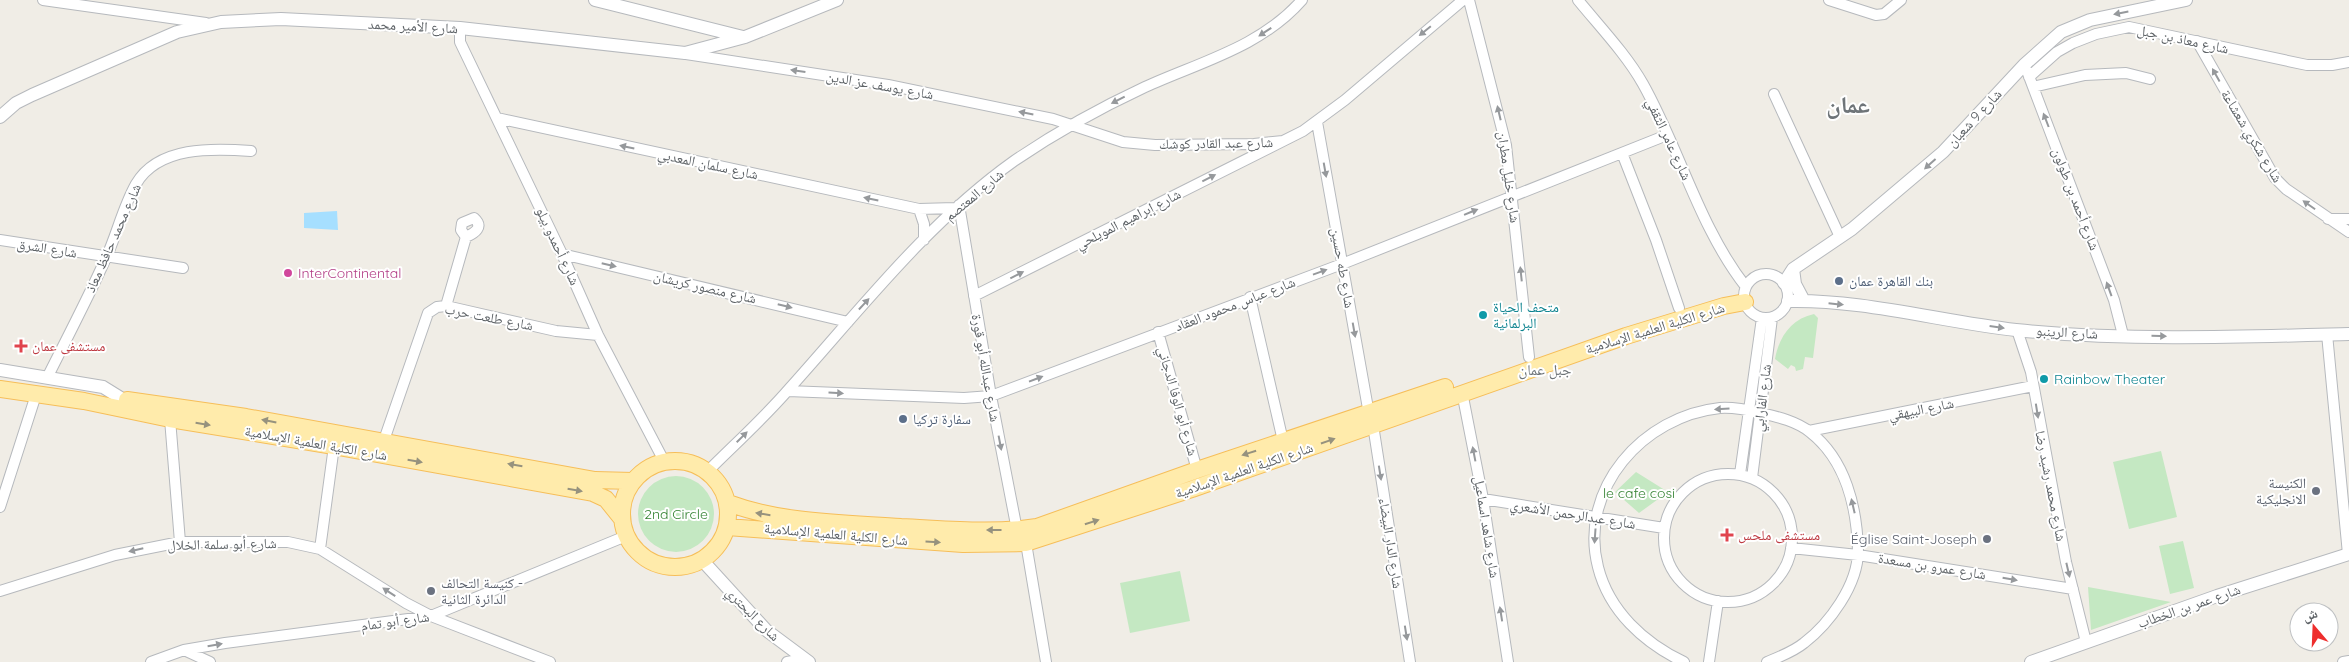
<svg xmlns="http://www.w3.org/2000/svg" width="2349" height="662" font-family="Quicksand,'Noto Naskh Arabic',sans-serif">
<rect width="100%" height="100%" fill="#f0ede6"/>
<path fill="#c4e8c2" d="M1814 314 1818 318 1813 358 1805 357 1803 369 1796 371 1795 367 1791 365 1788 369 1775 359C1779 337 1791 319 1814 314Z
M2161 451 2177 517 2129 529 2113 462Z
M1636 472 1668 492 1639 513 1615 492Z
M638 514a38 38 0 1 1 76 0a38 38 0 1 1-76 0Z
M2183 541 2194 588 2170 594 2159 546Z
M1180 571 1190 621 1130 633 1120 583Z
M2088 587 2171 602 2091 630Z"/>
<path fill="#a6dfff" d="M337 211 338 230 304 228V213Z"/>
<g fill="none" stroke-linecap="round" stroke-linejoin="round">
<defs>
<path id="minor" d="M43 0 206 23
M1469 0 1506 145 1529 357
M1578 0C1600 27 1626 54 1643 84 1680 150 1699 227 1746 287
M1829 0 1876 15 1884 14 1901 0
M460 28V42L562 254 598 335 664 461
M2197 41 2275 178 2286 189 2349 232
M686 54 888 85 1053 119 1123 142 1155 145 1254 144 1283 141
M2027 71 2114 300 2123 335
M2029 77 2057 52 2073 43 2096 34 2129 27 2307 65H2332L2349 62
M2033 87 2085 75 2126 73 2150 79
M1774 94 1840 237
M497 118 919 209 955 208
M1317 122 1369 414
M1622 153 1656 240 1679 308
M959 205 991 396 1017 530
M919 209 924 224V240
M2328 219H2349
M0 240 183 268
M562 254 848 322
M1744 296a22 22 0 1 1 44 0a22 22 0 1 1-44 0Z
M974 296 1303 131 1345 100 1463 0
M1250 297 1283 441
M446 306 466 237C475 233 484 227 474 218L462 223 461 230 466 237
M2017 330 2031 372 2066 562 2086 642
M1158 332 1197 470
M2327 334 2348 554
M47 378C67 338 88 298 106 258 117 234 123 207 136 184 158 146 213 148 251 151
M788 391 964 398 991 396 1342 264 1667 135
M1462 392 1483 499 1508 662
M170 419 180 542
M1373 425 1410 662
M1809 431 2033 386
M383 443 428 313 437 307 446 306 556 331 598 335
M708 471C735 444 764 418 789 389 860 310 927 223 1014 161 1055 133 1100 108 1145 87 1200 62 1261 47 1302 0
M1664 538a64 64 0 1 1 128 0a64 64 0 1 1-128 0Z
M1740 474 1762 318
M1752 478 1772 318
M1483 499 1664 528
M0 507 34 401
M1026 543 1046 662
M1791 548 1858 555 2073 589
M320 549 334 446
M0 591 115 555 180 542H288L320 549 406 603 431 616 550 662
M184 650 210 662
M151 662 184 650 225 643 431 616 626 536
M787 662 804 659
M1684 662C1644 643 1609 611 1598 567 1578 489 1643 416 1720 408 1733 407 1748 410 1761 413 1778 417 1796 421 1810 432 1846 460 1857 508 1858 551 1858 585 1829 624 1804 643 1793 652 1779 657 1767 662
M1709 662 1718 601
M2343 662 2349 661"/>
<path id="tertiary" d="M595 0 743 37
M0 117 16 103 32 95 177 32 221 22 281 19 460 28 685 53 745 37 837 0
M1793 269 1795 284 1804 301
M1784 283 1793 269 1852 229 1943 152 2024 65 2061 32 2090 20 2186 0
M1788 301C1861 299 1943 322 2016 330 2126 341 2239 337 2349 334
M0 370 103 387 124 400
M702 560 766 630 809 662
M2031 662 2217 596 2349 554"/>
<path id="primary" d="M0 389 84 401 170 419 334 446 593 493 606 499 622 519
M127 400 246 417 595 480 633 481
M622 514a53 53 0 1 1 106 0a53 53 0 1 1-106 0Z
M728 503C782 523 843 523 901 527 946 529 992 534 1037 527L1197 470 1445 387
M727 527 963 544 1026 543 1192 489 1626 336 1724 306 1745 302"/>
</defs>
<use href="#minor" stroke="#b6b9bd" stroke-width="12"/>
<use href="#tertiary" stroke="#b6b9bd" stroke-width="14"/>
<use href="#primary" stroke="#f6be59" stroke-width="18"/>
<use href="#minor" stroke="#fff" stroke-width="10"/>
<use href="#tertiary" stroke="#fff" stroke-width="12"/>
<use href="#primary" stroke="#ffebab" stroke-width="16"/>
</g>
<defs><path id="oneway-solid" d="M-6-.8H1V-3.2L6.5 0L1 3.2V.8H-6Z" transform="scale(1.25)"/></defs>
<g fill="#96999c">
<use href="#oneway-solid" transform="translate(2121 13) rotate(169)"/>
<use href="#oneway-solid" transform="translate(1425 31) rotate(141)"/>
<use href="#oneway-solid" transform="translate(1265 32) rotate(147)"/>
<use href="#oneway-solid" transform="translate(798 71) rotate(-172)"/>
<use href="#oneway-solid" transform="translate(2216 75) rotate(-119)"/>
<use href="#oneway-solid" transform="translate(1118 100) rotate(153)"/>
<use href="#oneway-solid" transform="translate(1026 113) rotate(-169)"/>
<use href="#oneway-solid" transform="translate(1499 113) rotate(-103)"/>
<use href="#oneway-solid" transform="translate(2046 120) rotate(-111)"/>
<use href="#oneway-solid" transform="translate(627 147) rotate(-168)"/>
<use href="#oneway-solid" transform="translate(1930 164) rotate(138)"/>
<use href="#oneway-solid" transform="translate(1325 170) rotate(80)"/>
<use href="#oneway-solid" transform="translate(1209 178) rotate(-27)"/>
<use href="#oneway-solid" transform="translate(871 199) rotate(-168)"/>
<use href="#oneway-solid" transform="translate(2309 205) rotate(-145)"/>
<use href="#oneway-solid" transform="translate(1471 212) rotate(-22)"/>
<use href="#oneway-solid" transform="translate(609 265) rotate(13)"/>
<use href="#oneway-solid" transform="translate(1320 272) rotate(-20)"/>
<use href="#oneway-solid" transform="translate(1521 274) rotate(-96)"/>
<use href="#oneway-solid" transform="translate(1017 275) rotate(-27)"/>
<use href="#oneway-solid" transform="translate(2109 289) rotate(-110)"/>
<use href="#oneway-solid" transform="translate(864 304) rotate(-47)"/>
<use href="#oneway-solid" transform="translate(1836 304) rotate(6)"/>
<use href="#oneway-solid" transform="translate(785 306) rotate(14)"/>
<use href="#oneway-solid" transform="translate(1997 327) rotate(8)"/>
<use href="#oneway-solid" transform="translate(1354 330) rotate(80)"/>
<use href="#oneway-solid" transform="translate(2159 336) rotate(1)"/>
<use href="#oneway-solid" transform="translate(1036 379) rotate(-21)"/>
<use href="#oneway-solid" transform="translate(836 393) rotate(3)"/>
<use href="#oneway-solid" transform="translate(1722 409) rotate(177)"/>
<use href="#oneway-solid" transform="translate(2037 411) rotate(81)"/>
<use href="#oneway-solid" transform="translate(742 437) rotate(-45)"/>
<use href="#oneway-solid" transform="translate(1000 443) rotate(79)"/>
<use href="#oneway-solid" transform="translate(1474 454) rotate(-101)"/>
<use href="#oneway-solid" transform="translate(1380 473) rotate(81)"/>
<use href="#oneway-solid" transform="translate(1853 506) rotate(-103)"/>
<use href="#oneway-solid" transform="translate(1595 536) rotate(94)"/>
<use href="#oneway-solid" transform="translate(136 550) rotate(167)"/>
<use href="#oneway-solid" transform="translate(2068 570) rotate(77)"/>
<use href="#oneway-solid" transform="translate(2010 579) rotate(10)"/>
<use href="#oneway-solid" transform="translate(389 592) rotate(-147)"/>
<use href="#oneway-solid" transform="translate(1501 614) rotate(-99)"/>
<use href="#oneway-solid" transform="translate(1406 633) rotate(81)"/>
<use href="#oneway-solid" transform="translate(215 645) rotate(-10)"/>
</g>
<g fill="#96927e">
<use href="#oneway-solid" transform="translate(269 421) rotate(-169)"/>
<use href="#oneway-solid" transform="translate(203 424) rotate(9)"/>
<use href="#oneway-solid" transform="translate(1328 441) rotate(-19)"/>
<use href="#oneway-solid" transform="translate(1249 453) rotate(162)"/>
<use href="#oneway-solid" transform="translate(415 461) rotate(10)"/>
<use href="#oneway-solid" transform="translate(515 465) rotate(-170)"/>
<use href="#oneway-solid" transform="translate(575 490) rotate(10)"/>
<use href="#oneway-solid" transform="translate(763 514) rotate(-171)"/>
<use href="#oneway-solid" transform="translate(1092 522) rotate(-18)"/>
<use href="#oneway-solid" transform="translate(994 530) rotate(180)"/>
<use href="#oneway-solid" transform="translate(933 542) rotate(4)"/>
</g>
<circle fill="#d1479c" stroke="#fff" stroke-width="2" cx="288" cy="273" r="5"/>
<g fill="#5c6f8a" stroke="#fff" stroke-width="2">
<circle cx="1839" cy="281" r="5"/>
<circle cx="903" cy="419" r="5"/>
</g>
<g fill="#0f9aa8" stroke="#fff" stroke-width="2">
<circle cx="1483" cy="315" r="5"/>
<circle cx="2044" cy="379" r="5"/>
</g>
<g fill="#e0444e" stroke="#fff" stroke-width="2">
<path d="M18.5 338.5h5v5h5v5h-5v5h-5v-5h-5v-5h5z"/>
<path d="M1724.5 527.5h5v5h5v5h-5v5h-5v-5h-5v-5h5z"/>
</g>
<g fill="#6b7280" stroke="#fff" stroke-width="2">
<circle cx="2316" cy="491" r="5"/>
<circle cx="1987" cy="539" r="5"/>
<circle cx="431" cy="591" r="5"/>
</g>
<g text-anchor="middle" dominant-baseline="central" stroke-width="4" stroke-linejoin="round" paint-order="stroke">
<g font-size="14" fill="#5d6266" stroke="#fff">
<text transform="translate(413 26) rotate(3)">شارع الأمير محمد</text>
<text transform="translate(2183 39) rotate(12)">شارع معاذ بن جبل</text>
<text transform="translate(880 85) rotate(10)">شارع يوسف عز الدين</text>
<text transform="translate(1974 118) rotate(-47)">شارع 9 شعبان</text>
<text transform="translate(2252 136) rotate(59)">شارع شكري شعشاعة</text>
<text transform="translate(1669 139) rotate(65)">شارع عامر الثقفي</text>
<text transform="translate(1216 143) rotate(-1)">شارع عبد القادر كوشك</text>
<text transform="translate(708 164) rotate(12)">شارع سلمان المعدبي</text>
<text transform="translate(1509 177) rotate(82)">شارع خليل مطران</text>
<text transform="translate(974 195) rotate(-40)">شارع المعتصم</text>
<text transform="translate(2076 199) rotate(69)">شارع أحمد بن طولون</text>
<text transform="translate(1128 219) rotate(-27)">شارع إبراهيم المويلحي</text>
<text transform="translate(113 238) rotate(-66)">شارع محمد حافظ معاذ</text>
<text transform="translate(558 246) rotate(65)">شارع أحمدو بيلو</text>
<text transform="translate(47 248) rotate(9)">شارع الشرق</text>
<text transform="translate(1343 268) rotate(80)">شارع طه حسين</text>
<text transform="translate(705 287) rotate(13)">شارع منصور كريشان</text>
<text transform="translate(1235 304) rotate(-21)">شارع عباس محمود العقاد</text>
<text transform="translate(489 317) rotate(11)">شارع طلعت حرب</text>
<text transform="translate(1655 328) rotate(-17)">شارع الكلية العلمية الإسلامية</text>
<text transform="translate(2067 332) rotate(3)">شارع الرينبو</text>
<text transform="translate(986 368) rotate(80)">شارع عبدالله أبو قورة</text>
<text transform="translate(1762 398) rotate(-83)">شارع الفارابي</text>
<text transform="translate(1178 401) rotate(74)">شارع أبو الوفا الدجاني</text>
<text transform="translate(1921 409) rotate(-11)">شارع البيهقي</text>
<text transform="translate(316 443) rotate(10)">شارع الكلية العلمية الإسلامية</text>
<text transform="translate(1244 470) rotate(-19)">شارع الكلية العلمية الإسلامية</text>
<text transform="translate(2051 486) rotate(79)">شارع محمد رشيد رضا</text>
<text transform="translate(1573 514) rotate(9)">شارع عبدالرحمن الأشعري</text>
<text transform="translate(1487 527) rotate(81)">شارع شاهد اسماعيل</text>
<text transform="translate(836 534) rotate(5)">شارع الكلية العلمية الإسلامية</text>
<text transform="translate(1391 543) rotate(81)">شارع الدار البيضاء</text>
<text transform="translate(222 544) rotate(-1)">شارع أبو سلمة الخلال</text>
<text transform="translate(1932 566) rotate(9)">شارع عمرو بن مسعدة</text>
<text transform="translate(2189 606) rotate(-19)">شارع عمر بن الخطاب</text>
<text transform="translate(753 614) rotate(45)">شارع البحتري</text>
<text transform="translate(395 621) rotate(-8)">شارع أبو تمام</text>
</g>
<g font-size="14" fill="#b23c85" stroke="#fff" text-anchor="start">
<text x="298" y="273">InterContinental</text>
</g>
<g font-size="14" fill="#4e5e75" stroke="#fff" text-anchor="start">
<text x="1849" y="281">بنك القاهرة عمان</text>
<text x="913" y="419">سفارة تركيا</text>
</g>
<g font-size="14" fill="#0d838f" stroke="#fff" text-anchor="start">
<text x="1493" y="307">متحف الحياة<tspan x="1493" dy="16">البرلمانية</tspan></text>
<text x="2054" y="379">Rainbow Theater</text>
</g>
<g font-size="14" fill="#be3a42" stroke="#fff" text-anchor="start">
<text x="32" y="346">مستشفى عمان</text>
<text x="1738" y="535">مستشفى ملحس</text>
</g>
<g font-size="14" fill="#5b616d" stroke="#fff" text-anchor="end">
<text x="2306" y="483">الكنيسة<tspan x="2306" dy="16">الانجليكية</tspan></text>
<text x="1977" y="539">Église Saint-Joseph</text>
<text x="441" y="583" text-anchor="start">كنيسة التحالف -<tspan x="441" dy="16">الدائرة الثانية</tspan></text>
</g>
<g font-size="14" fill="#338231" stroke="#fff">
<text x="1639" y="493">le cafe cosi</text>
<text x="676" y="514">2nd Circle</text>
</g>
<g font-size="15" fill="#6e7478" stroke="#fff">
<text x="1545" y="369">جبل عمان</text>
</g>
<g font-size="24" font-weight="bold" fill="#6e7478" stroke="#fff">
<text x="1848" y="104">عمان</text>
</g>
</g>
<g transform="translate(2314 627) rotate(341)"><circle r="24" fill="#ffffff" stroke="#bec0c2"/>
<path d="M0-4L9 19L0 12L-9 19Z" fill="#ee2e2d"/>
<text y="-8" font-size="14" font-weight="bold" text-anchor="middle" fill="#5d6266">ش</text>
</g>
</svg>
